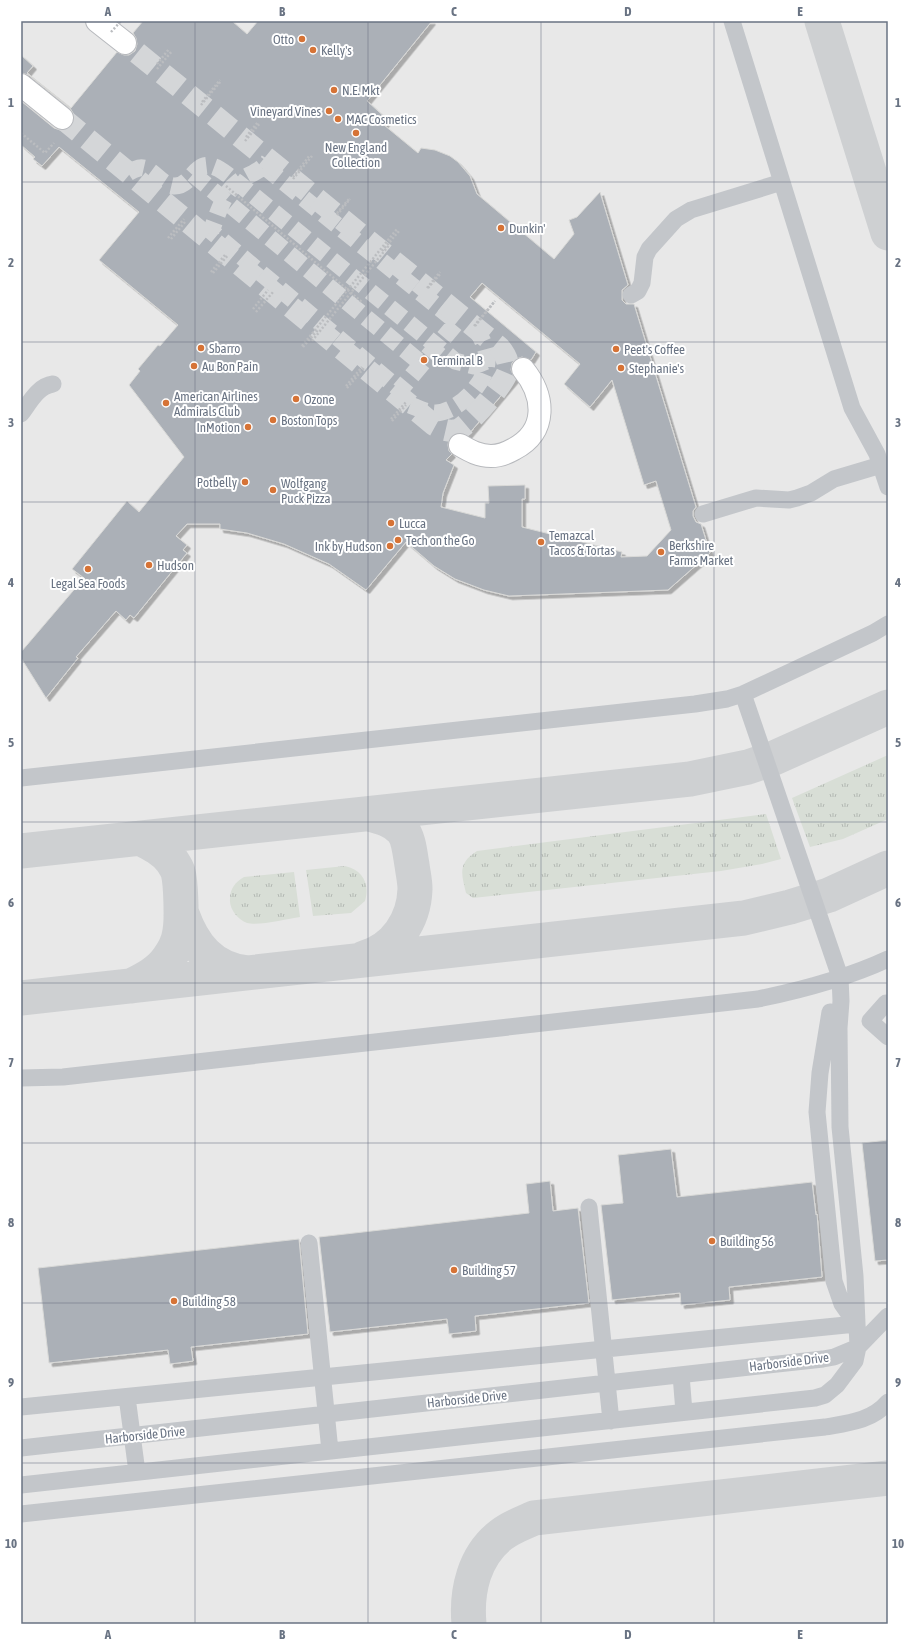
<svg xmlns="http://www.w3.org/2000/svg" width="909" height="1645" font-family="'Asap Condensed',sans-serif">
<defs>
<pattern id="grass-tufts" width="24" height="20" patternUnits="userSpaceOnUse"><rect width="24" height="20" fill="#d8ded6"/><path d="M3 7l-1-3M5 7V3M7 7l1-3M15 17l-1-3M17 17v-4M19 17l1-3" fill="none" stroke="#b3b8b3"/></pattern>
<filter id="shadow"><feDropShadow dx="3.5" dy="3.5" stdDeviation="0" flood-color="#0004"/></filter>
</defs>
<rect width="100%" height="100%" fill="#f7f7f5"/>
<path fill="#e8e8e8" d="M21 21H888V1624H21Z"/>
<path fill="url(#grass-tufts)" d="M888 755V819L843 839 810 847 792 798Z
M766 814 781 859 762 864 721 871 473 898 466 893C461 873 458 863 477 851Z
M345 866C363 870 370 884 365 901L351 913 313 916 306 870Z
M294 872 300 917C287 919 259 926 247 923 238 920 229 909 230 899 230 889 235 882 244 877Z"/>
<g fill="none" stroke-linecap="round" stroke-linejoin="round">
<path stroke="#ced0d2" stroke-width="35" d="M822 21 888 233
M21 851 690 779 748 767 774 758 888 707
M182 914C193 945 211 969 247 973
M364 958C395 949 414 921 415 889 415 881 413 873 412 865 410 854 409 838 402 830 393 820 381 817 369 814
M131 986C145 979 159 972 168 959 174 951 179 940 180 931 182 919 181 883 178 872 177 869 174 864 172 861 164 850 152 844 140 838
M21 998 744 918 790 907 829 895 888 868
M469 1624C466 1591 474 1556 501 1535 511 1527 523 1523 534 1518L888 1478"/>
</g>
<path fill="#abb0b7" stroke="#d9d9d7" fill-rule="evenodd" filter="url(#shadow)" d="M143 21H232L247 34 258 21H432L367 101 388 120 384 125 418 153 421 148 435 150 450 156 458 162 470 176 477 194 554 259 574 234 569 220 577 217 600 192 628 285 622 290V300L626 304H634L696 507 693 511V516L696 522 701 524 710 553 668 590 509 596 484 590 455 579 434 566 406 542 366 590 329 564 284 544 247 533 220 529V524H187L176 536 187 545 183 550 187 553 134 618 130 615 126 620 116 611 76 657 78 658 46 698 21 658V652L84 578 72 569 127 501 139 512 184 457 129 385 140 371 138 369 158 345 160 346 178 325 99 260 139 212 59 147 42 166 33 159 35 157 21 145V101L54 128 60 130 67 129 72 126 74 120 73 113 70 108 29 75 21 73V55L33 66 27 73 71 108 117 52 124 55H129L135 51 137 44 136 38 133 33ZM482 283 580 364 564 384 590 407 612 380 644 485 656 481 671 530 647 556 621 557 622 552 522 527V499H525V485L488 486 489 503H485V518L441 507 443 493 454 465 446 460 452 454 449 451 448 445 449 438 454 434 460 433 468 435 515 379 511 370 512 363 516 359 522 357 531 360 536 352 470 297Z
M888 1140V1260L875 1261 862 1143Z
M671 1149 677 1197 812 1182 816 1215 817 1214 822 1277 729 1287 730 1300 681 1305 680 1293 612 1300 601 1205 623 1203 618 1155Z
M550 1181 553 1211 578 1208 589 1303 475 1316 476 1331 449 1334 447 1319 330 1332 319 1237 529 1213 526 1184Z
M299 1239 308 1334 191 1347 193 1361 170 1364 168 1350 49 1363 38 1268Z"/>
<g fill="none" stroke-linecap="round" stroke-linejoin="round">
<path stroke="#d4d6d8" stroke-width="17" stroke-dasharray="17 8" stroke-linecap="butt" d="M265 167 457 322 400 390 211 231C218 214 223 193 238 182 249 174 262 171 269 160
M128 173C131 171 135 169 139 168 151 165 160 185 174 186 193 187 195 155 219 169 226 173 231 178 237 182L455 361 474 366 487 361
M193 174 422 364
M410 405C418 408 427 413 436 413 458 412 486 383 487 362 488 349 481 337 475 327"/>
<path stroke="#d4d6d8" stroke-width="22" stroke-dasharray="22 11" stroke-linecap="butt" d="M62 118 434 425C441 429 448 432 457 430 469 426 506 382 508 370 509 361 505 354 499 347L125 43"/>
<defs>
<path id="major" d="M97 21 125 43
M21 85 62 118
M460 445C470 451 479 456 491 456 499 456 507 453 514 449 548 431 545 396 523 369"/>
</defs>
<use href="#major" stroke="#b7b9bd" stroke-width="24"/>
<path stroke="#bbbdc0" stroke-width="2.5" stroke-dasharray="2 2" stroke-linecap="butt" d="M157 64 169 49
M202 102 220 80
M21 133 45 153 54 143
M246 137 258 122
M293 177 310 155
M226 186 363 303
M337 213 350 198
M171 239 185 222
M211 272 225 255
M428 288 441 273
M253 309 268 290
M475 326 495 301
M312 341 390 244
M302 346 397 229
M346 386 362 367
M392 421 406 405"/>
<path stroke="#c3c6ca" stroke-width="17" d="M732 21 852 408 877 454 888 487
M631 295 638 291 642 283 645 257 649 249 676 219 691 210 782 182
M21 414C30 402 38 386 53 384
M703 514 756 498 789 500 797 498 811 493 834 479 881 465
M21 778 695 704 727 699 743 694 873 633 888 624
M888 1005 886 1003 870 1021 888 1037
M830 1012 820 1073 817 1112 834 1281 842 1304 856 1324
M21 1078 63 1077 758 999C802 990 847 978 888 959
M589 1207 611 1421
M309 1243 330 1451
M681 1375 684 1412
M127 1397 137 1472
M21 1407 856 1324
M21 1448 823 1359 834 1357 858 1347 888 1316
M21 1485 815 1398 825 1395 837 1385 855 1361 858 1347 855 1276 840 1127 839 1028 841 1001 840 977 743 694
M21 1514 825 1427C848 1423 872 1421 888 1402"/>
<use href="#major" stroke="#fff" stroke-width="22"/>
<path stroke="#bbbdc0" stroke-width="2.5" stroke-dasharray="2 2" stroke-linecap="butt" d="M111 32 121 21
M157 69 172 51
M201 105 221 81
M245 141 260 123
M293 179 312 156
M337 215 350 199
M168 238 184 219
M382 251 399 231
M213 273 228 255
M427 288 440 272
M256 312 273 292
M474 326 495 301
M303 347 318 330
M347 388 364 368
M391 419 406 402"/>
</g>
<path fill="none" stroke="#697383" stroke-width="1" stroke-opacity="0.55" d="M195 21V1624M368 21V1624M541 21V1624M714 21V1624M21 182H888M21 342H888M21 502H888M21 662H888M21 822H888M21 983H888M21 1143H888M21 1303H888M21 1463H888"/>
<g fill="#d67336" stroke="#fff" stroke-width="1.5">
<circle cx="302" cy="39" r="4"/>
<circle cx="313" cy="50" r="4"/>
<circle cx="334" cy="90" r="4"/>
<circle cx="329" cy="111" r="4"/>
<circle cx="338" cy="119" r="4"/>
<circle cx="356" cy="133" r="4"/>
<circle cx="501" cy="228" r="4"/>
<circle cx="201" cy="348" r="4"/>
<circle cx="616" cy="349" r="4"/>
<circle cx="424" cy="360" r="4"/>
<circle cx="194" cy="366" r="4"/>
<circle cx="621" cy="368" r="4"/>
<circle cx="296" cy="399" r="4"/>
<circle cx="166" cy="403" r="4"/>
<circle cx="273" cy="420" r="4"/>
<circle cx="248" cy="427" r="4"/>
<circle cx="245" cy="482" r="4"/>
<circle cx="273" cy="490" r="4"/>
<circle cx="391" cy="523" r="4"/>
<circle cx="398" cy="540" r="4"/>
<circle cx="541" cy="542" r="4"/>
<circle cx="390" cy="546" r="4"/>
<circle cx="661" cy="552" r="4"/>
<circle cx="149" cy="565" r="4"/>
<circle cx="88" cy="569" r="4"/>
<circle cx="712" cy="1241" r="4"/>
<circle cx="454" cy="1270" r="4"/>
<circle cx="174" cy="1301" r="4"/>
</g>
<g text-anchor="middle" dominant-baseline="central" stroke-width="4" stroke-linejoin="round" paint-order="stroke">
<g font-size="13" fill="#697383" stroke="#fff" text-anchor="start">
<text x="294" y="39" text-anchor="end">Otto</text>
<text x="321" y="50">Kelly's</text>
<text x="342" y="90">N.E. Mkt</text>
<text x="321" y="111" text-anchor="end">Vineyard Vines</text>
<text x="346" y="119">MAC Cosmetics</text>
<text x="356" y="147" text-anchor="middle">New England<tspan x="356" dy="15">Collection</tspan></text>
<text x="509" y="228">Dunkin'</text>
<text x="209" y="348">Sbarro</text>
<text x="624" y="349">Peet's Coffee</text>
<text x="432" y="360">Terminal B</text>
<text x="202" y="366">Au Bon Pain</text>
<text x="629" y="368">Stephanie's</text>
<text x="174" y="396">American Airlines<tspan x="174" dy="15">Admirals Club</tspan></text>
<text x="304" y="399">Ozone</text>
<text x="281" y="420">Boston Tops</text>
<text x="240" y="427" text-anchor="end">InMotion</text>
<text x="237" y="482" text-anchor="end">Potbelly</text>
<text x="281" y="483">Wolfgang<tspan x="281" dy="15">Puck Pizza</tspan></text>
<text x="399" y="523">Lucca</text>
<text x="549" y="535">Temazcal<tspan x="549" dy="15">Tacos &amp; Tortas</tspan></text>
<text x="406" y="540">Tech on the Go</text>
<text x="669" y="545">Berkshire<tspan x="669" dy="15">Farms Market</tspan></text>
<text x="382" y="546" text-anchor="end">Ink by Hudson</text>
<text x="157" y="565">Hudson</text>
<text x="88" y="583" text-anchor="middle">Legal Sea Foods</text>
<text x="720" y="1241">Building 56</text>
<text x="462" y="1270">Building 57</text>
<text x="182" y="1301">Building 58</text>
</g>
<g font-size="13" fill="#697383" stroke="#fff">
<text transform="translate(789 1362) rotate(-7)">Harborside Drive</text>
<text transform="translate(467 1399) rotate(-6)">Harborside Drive</text>
<text transform="translate(145 1435) rotate(-6)">Harborside Drive</text>
</g>
</g>
<rect width="909" height="1645" fill="none" stroke="#ffffff" stroke-width="44"/>
<rect x="22" y="22" width="865" height="1601" fill="none" stroke="#697383" stroke-width="1.5"/>
<g font-size="13" text-anchor="middle" font-weight="bold" fill="#697383">
<text x="108" y="16">A</text>
<text x="282" y="16">B</text>
<text x="454" y="16">C</text>
<text x="628" y="16">D</text>
<text x="800" y="16">E</text>
<text x="11" y="107">1</text>
<text x="898" y="107">1</text>
<text x="11" y="267">2</text>
<text x="898" y="267">2</text>
<text x="11" y="427">3</text>
<text x="898" y="427">3</text>
<text x="11" y="587">4</text>
<text x="898" y="587">4</text>
<text x="11" y="747">5</text>
<text x="898" y="747">5</text>
<text x="11" y="907">6</text>
<text x="898" y="907">6</text>
<text x="11" y="1067">7</text>
<text x="898" y="1067">7</text>
<text x="11" y="1227">8</text>
<text x="898" y="1227">8</text>
<text x="11" y="1387">9</text>
<text x="898" y="1387">9</text>
<text x="11" y="1548">10</text>
<text x="898" y="1548">10</text>
<text x="108" y="1639">A</text>
<text x="282" y="1639">B</text>
<text x="454" y="1639">C</text>
<text x="628" y="1639">D</text>
<text x="800" y="1639">E</text>
</g>
</svg>
